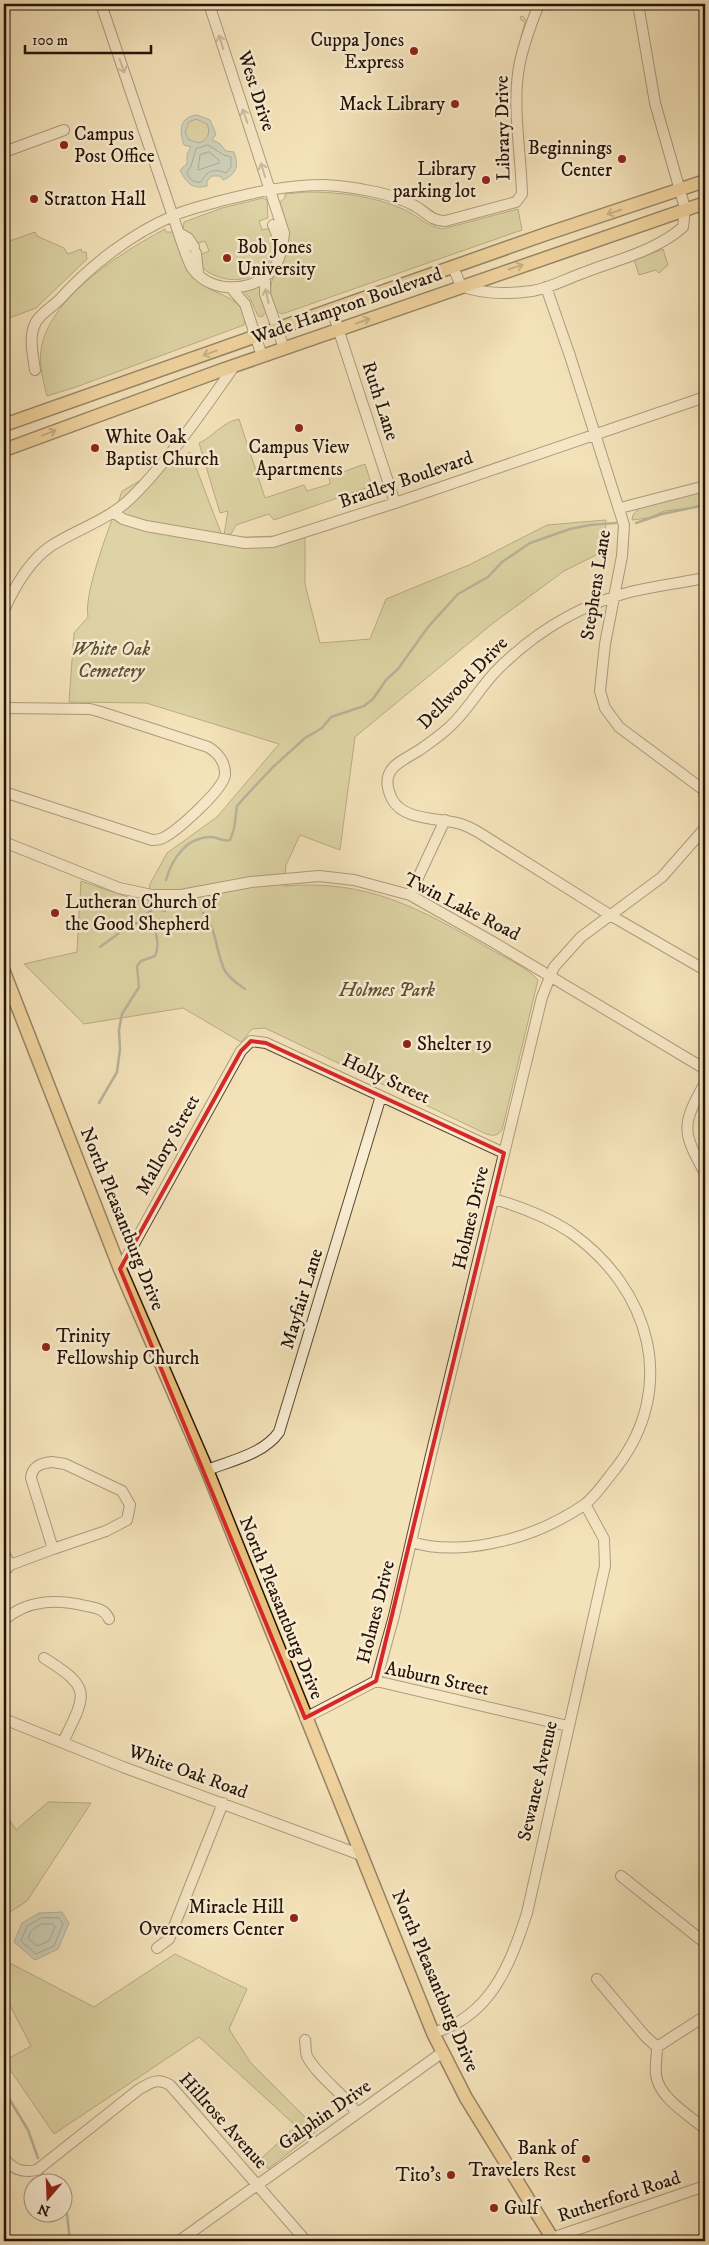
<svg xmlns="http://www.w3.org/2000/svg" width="709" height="2245" font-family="'IM FELL DW Pica',serif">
<rect width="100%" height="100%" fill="#f4e2b9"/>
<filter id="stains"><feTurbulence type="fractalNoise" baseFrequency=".004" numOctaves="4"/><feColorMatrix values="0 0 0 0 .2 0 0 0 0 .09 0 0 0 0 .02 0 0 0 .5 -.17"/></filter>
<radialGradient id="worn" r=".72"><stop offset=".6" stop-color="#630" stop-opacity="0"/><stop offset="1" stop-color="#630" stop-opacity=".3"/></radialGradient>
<path fill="#c2c18a" stroke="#746a48" d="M523 16 527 22 519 48 512 96 509 100 504 93 511 92 516 56 525 22 521 20 520 17Z
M185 131a12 12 0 1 1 24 0a12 12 0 1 1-24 0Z
M307 192C339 192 374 196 403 209 417 215 426 226 442 229L518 209 522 230 282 314C276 311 275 309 273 302 264 276 284 267 288 244 290 229 284 216 280 202L285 198V194Z
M263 198 267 200 268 218 259 221 262 230 271 228 277 245C267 281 229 290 201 267L200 255 209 251 205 241 195 244 183 230 184 222 222 208Z
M165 229 166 232H173C180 249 185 267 197 280 212 296 249 296 244 325L76 387 47 396C43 380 39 366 41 350 48 298 122 252 165 229Z
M35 232 37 236 64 248 68 254 81 249 82 252H86L87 259 36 308 4 320V243Z
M663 249 668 265 659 273 656 270 639 275 634 260Z
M260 283 261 299 266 312 262 317 258 316 250 298 243 290Z
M239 419 265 498 304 485 307 491 330 484 329 477 365 464 372 486 274 520 269 514 236 525 231 534 224 535 228 511 220 513 199 443C213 437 222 422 239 419Z
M190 452 223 538 305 535V584L320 643 370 639 386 599 469 565 547 525 606 520 604 551 564 571 492 624 355 737 340 850 300 835 286 865 284 886C368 879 419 908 490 949 505 958 527 967 538 980L502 1130C497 1137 491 1136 484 1133L265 1028 252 1029 241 1042 183 1008 84 1024 24 964 77 952 81 881 148 904 150 884 167 853 217 817 279 744 146 703 69 702 74 633 88 617C83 591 113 519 122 491Z
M705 489V506L665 511 648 518 632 520 633 515 640 507Z
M48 1802 91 1803 27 1901 4 1916V1811L16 1830Z
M175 1954 247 1989 229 2029 250 2062 318 2130 268 2169 262 2158 296 2126 199 2037 54 2134 4 2061 31 2046 4 1994V1960L94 2007Z"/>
<path fill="#a0bcba" stroke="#6f7872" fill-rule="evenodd" d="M197 115 210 120 216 134 212 140 219 143 226 151 234 152C239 165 237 174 223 180L220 176H212L207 181V186C193 190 186 183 180 170L187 164V154L191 147 184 145C179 131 179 117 197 115ZM196 119 207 124C211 132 208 139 200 143L189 140 185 133 189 122Z
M62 1912 69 1923 58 1949 35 1960 14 1942 22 1923 39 1913Z"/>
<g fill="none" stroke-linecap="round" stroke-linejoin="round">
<path stroke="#626860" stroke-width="1" d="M208 145 224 155 231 157V167L226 173C214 168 207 171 201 182 194 183 188 179 187 172L191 166 196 149Z
M209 152 219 160V163L198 170 200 155Z
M59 1918 63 1924 54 1946 36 1954 21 1941 27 1926 41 1918Z
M42 1924H53L55 1927 49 1941 37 1946 28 1938 31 1931Z"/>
<path stroke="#6f7872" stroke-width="2.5" d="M636 523 662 514 705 505
M166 880C172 859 186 837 211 837 218 837 222 842 230 840L234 829 237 806 243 799 273 767 305 738 322 728 331 717 364 706 373 699 386 680 398 669 428 627 458 594 488 577 502 562 530 543 570 529 590 525 616 523
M153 908 165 911
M203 913C218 931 215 951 225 971 230 979 238 984 245 989
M100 947 130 925 138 923 154 907
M99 1103 117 1072 120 1049 119 1030 122 1014 139 987 137 966 141 961 155 956C162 942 152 926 151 911
M4 2090 28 2130 38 2158
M43 2174 48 2182
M62 2207 67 2214 70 2241"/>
<defs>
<path id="minor" d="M101 4 182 243C185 251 188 261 192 268 211 296 261 293 277 263 282 253 283 243 284 233L209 4
M4 152 64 130
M273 225 277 235 283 241
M179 233 188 238 194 247
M196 253 198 273
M453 267 461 286C482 294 510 294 532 291 550 288 566 279 583 273 616 260 656 251 683 227L685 208 655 103 638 4
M265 277V294L284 348
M546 287 570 356 624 525 622 556 605 644 600 691 605 708 619 727 705 791
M232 289 245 304 262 356
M332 310 395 503
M35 370C33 355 28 336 36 322 41 313 54 306 61 298 91 265 131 234 173 216 187 209 204 206 220 201 255 192 287 185 324 185 349 186 393 193 415 206 426 212 431 221 445 221L516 202 522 194C521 152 512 108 519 67 523 45 531 24 539 4
M620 508 705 486
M113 512 123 519 146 526 245 543 273 542 395 503 705 397
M705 578C680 583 655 586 630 592 580 605 537 631 500 667 480 686 467 713 446 730 437 738 428 744 418 751 398 763 378 770 392 799 403 821 441 818 461 824 467 826 473 829 478 832L610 915 705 970
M4 610C14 588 30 560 51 546 77 529 109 520 132 497 169 460 205 408 235 365
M4 708 90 709 101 712 208 747C218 753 226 763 225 775 223 790 177 831 163 838 159 840 156 840 152 840L4 792
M4 842 119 888 152 895H181L251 882 319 876 354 880 410 895 493 942 705 1069
M410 895 445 820
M705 1083C682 1124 681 1131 705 1173
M120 1269 241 1051 251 1041 266 1043 504 1153
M52 1462 65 1464 122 1491 130 1505 127 1520 106 1531 53 1549 31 1478C32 1466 41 1463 52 1462Z
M207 1470C230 1461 264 1454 279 1432L381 1096
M412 1542C439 1551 474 1548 502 1541 530 1535 560 1521 584 1505 596 1496 607 1479 616 1468 679 1387 650 1288 570 1232 546 1216 521 1207 494 1199
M4 1553 10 1565
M4 1572 10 1565 53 1549
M4 1620C28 1599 57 1599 86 1606 96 1608 105 1609 109 1619
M44 1658C92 1688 87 1693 63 1742
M376 1681 394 1616 431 1455 542 997 554 967 581 937 662 877 705 828
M305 1718 376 1681 568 1726
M4 1719 123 1767 361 1855
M621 1876 705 1943
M157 1948 169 1939 223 1803
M597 1979 645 2036 657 2047
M705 2016 657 2047C657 2056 655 2066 656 2075 659 2098 689 2115 705 2129
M433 2033C491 2016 510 1965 527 1913L605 1566 604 1539 585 1504
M305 2040C306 2045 305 2051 307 2056 316 2075 344 2094 357 2113
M4 2158C13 2170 23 2173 37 2170L138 2090C150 2083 157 2077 170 2085L306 2241
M179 2241 443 2052
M543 2241 705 2186"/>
<path id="major" d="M4 425 546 234 705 181
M4 450 222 370 705 203
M4 972 120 1269 207 1470 433 2033 466 2098 554 2241"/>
</defs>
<use href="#minor" stroke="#594733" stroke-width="12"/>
<use href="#major" stroke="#251306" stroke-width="15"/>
<use href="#minor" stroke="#f8ecd2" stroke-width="10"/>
<use href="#major" stroke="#eac17c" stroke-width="12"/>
</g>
<defs><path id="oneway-shaft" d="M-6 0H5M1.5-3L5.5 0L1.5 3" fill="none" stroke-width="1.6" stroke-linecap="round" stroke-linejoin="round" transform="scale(1.25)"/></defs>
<g stroke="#998a76">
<use href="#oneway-shaft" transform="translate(221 42) rotate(-108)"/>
<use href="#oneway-shaft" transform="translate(122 66) rotate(71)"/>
<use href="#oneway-shaft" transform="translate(245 116) rotate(-109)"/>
<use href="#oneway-shaft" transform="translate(263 170) rotate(-107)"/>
<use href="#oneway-shaft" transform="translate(267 296) rotate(-102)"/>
</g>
<g stroke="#917347">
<use href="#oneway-shaft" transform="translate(614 212) rotate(162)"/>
<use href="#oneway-shaft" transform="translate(516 267) rotate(-18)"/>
<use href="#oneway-shaft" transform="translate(363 321) rotate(-19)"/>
<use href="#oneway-shaft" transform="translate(210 353) rotate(160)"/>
<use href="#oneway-shaft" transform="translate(49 433) rotate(-21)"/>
</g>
<path d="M0 0H709V2245H0ZM251 1041 266 1043 504 1153 376 1681 305 1718 120 1269 241 1051Z" fill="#f4e2b9" fill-opacity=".55" fill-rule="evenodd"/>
<path fill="none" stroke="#d62828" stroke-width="4" stroke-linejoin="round" d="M251 1041 266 1043 504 1153 376 1681 305 1718 120 1269 241 1051Z"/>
<g fill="#8f2418" stroke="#f8ecd2" stroke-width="2">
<circle cx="414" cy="51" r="5"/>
<circle cx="455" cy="104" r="5"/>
<circle cx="64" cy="145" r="5"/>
<circle cx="622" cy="159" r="5"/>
<circle cx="486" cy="180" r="5"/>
<circle cx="34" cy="199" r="5"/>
<circle cx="227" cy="258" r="5"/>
<circle cx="299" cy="428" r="5"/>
<circle cx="95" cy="448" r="5"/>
<circle cx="55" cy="913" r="5"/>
<circle cx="407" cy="1044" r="5"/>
<circle cx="46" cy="1347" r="5"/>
<circle cx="294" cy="1918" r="5"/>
<circle cx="586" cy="2159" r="5"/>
<circle cx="451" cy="2175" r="5"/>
<circle cx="494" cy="2208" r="5"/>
</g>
<g text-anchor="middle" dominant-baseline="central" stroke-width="5" stroke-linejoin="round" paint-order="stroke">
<g font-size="19" fill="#251306" stroke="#f8ecd2" text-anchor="start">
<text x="404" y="40" text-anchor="end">Cuppa Jones<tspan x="404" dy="22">Express</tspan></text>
<text x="445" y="104" text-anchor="end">Mack Library</text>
<text x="74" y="134">Campus<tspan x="74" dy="22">Post Office</tspan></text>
<text x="612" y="148" text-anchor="end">Beginnings<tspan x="612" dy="22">Center</tspan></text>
<text x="476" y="169" text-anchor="end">Library<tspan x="476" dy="22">parking lot</tspan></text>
<text x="44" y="199">Stratton Hall</text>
<text x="237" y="247">Bob Jones<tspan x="237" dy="22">University</tspan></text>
<text x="105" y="437">White Oak<tspan x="105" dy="22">Baptist Church</tspan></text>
<text x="299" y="447" text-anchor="middle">Campus View<tspan x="299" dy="22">Apartments</tspan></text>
<text x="65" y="902">Lutheran Church of<tspan x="65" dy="22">the Good Shepherd</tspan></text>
<text x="417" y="1044">Shelter 19</text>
<text x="56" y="1336">Trinity<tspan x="56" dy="22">Fellowship Church</tspan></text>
<text x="284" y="1907" text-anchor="end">Miracle Hill<tspan x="284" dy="22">Overcomers Center</tspan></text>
<text x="576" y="2148" text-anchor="end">Bank of<tspan x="576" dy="22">Travelers Rest</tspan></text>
<text x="441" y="2175" text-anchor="end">Tito's</text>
<text x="504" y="2208">Gulf</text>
</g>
<g font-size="19" fill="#251306" stroke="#f8ecd2">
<text transform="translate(256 91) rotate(72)">West Drive</text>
<text transform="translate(503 128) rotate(-91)">Library Drive</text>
<text transform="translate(347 306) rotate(-19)">Wade Hampton Boulevard</text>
<text transform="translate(380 401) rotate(72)">Ruth Lane</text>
<text transform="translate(406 480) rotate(-19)">Bradley Boulevard</text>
<text transform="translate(596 585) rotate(-81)">Stephens Lane</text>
<text transform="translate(463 683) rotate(-46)">Dellwood Drive</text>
<text transform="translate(462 907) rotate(27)">Twin Lake Road</text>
<text transform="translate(386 1079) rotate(25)">Holly Street</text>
<text transform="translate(168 1145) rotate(-61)">Mallory Street</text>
<text transform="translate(471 1218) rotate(-77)">Holmes Drive</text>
<text transform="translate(122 1219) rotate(68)">North Pleasantburg Drive</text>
<text transform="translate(302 1299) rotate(-73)">Mayfair Lane</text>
<text transform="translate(281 1608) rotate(68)">North Pleasantburg Drive</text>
<text transform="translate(376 1612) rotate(-76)">Holmes Drive</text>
<text transform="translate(437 1679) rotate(12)">Auburn Street</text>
<text transform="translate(188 1772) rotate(20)">White Oak Road</text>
<text transform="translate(538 1781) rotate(-77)">Sewanee Avenue</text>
<text transform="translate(435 1981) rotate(67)">North Pleasantburg Drive</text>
<text transform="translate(325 2115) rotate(-35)">Galphin Drive</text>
<text transform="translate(223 2121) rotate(48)">Hillrose Avenue</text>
<text transform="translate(619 2197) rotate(-18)">Rutherford Road</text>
</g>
<g font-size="19" font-style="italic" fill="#5c5034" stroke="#f8ecd2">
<text x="111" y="649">White Oak<tspan x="111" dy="22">Cemetery</tspan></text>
<text x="387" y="990">Holmes Park</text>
</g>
</g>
<rect width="709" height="2245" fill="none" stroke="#f4e2b9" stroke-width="20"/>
<rect x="5" y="5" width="699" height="2235" fill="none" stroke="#251306" stroke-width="2.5"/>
<rect x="10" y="10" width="689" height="2225" fill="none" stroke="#251306"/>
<g transform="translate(48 2198) rotate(199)"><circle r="24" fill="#f8ecd2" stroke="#a49580"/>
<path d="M0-4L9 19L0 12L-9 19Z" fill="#8f2418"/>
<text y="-8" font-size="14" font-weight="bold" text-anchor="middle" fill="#251306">N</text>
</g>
<path d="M25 45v8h126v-8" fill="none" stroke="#251306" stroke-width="2.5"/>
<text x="32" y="45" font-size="15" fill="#251306" stroke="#f8ecd2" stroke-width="4" paint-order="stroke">100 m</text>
<rect width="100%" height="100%" filter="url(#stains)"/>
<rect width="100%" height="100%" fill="url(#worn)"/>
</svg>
